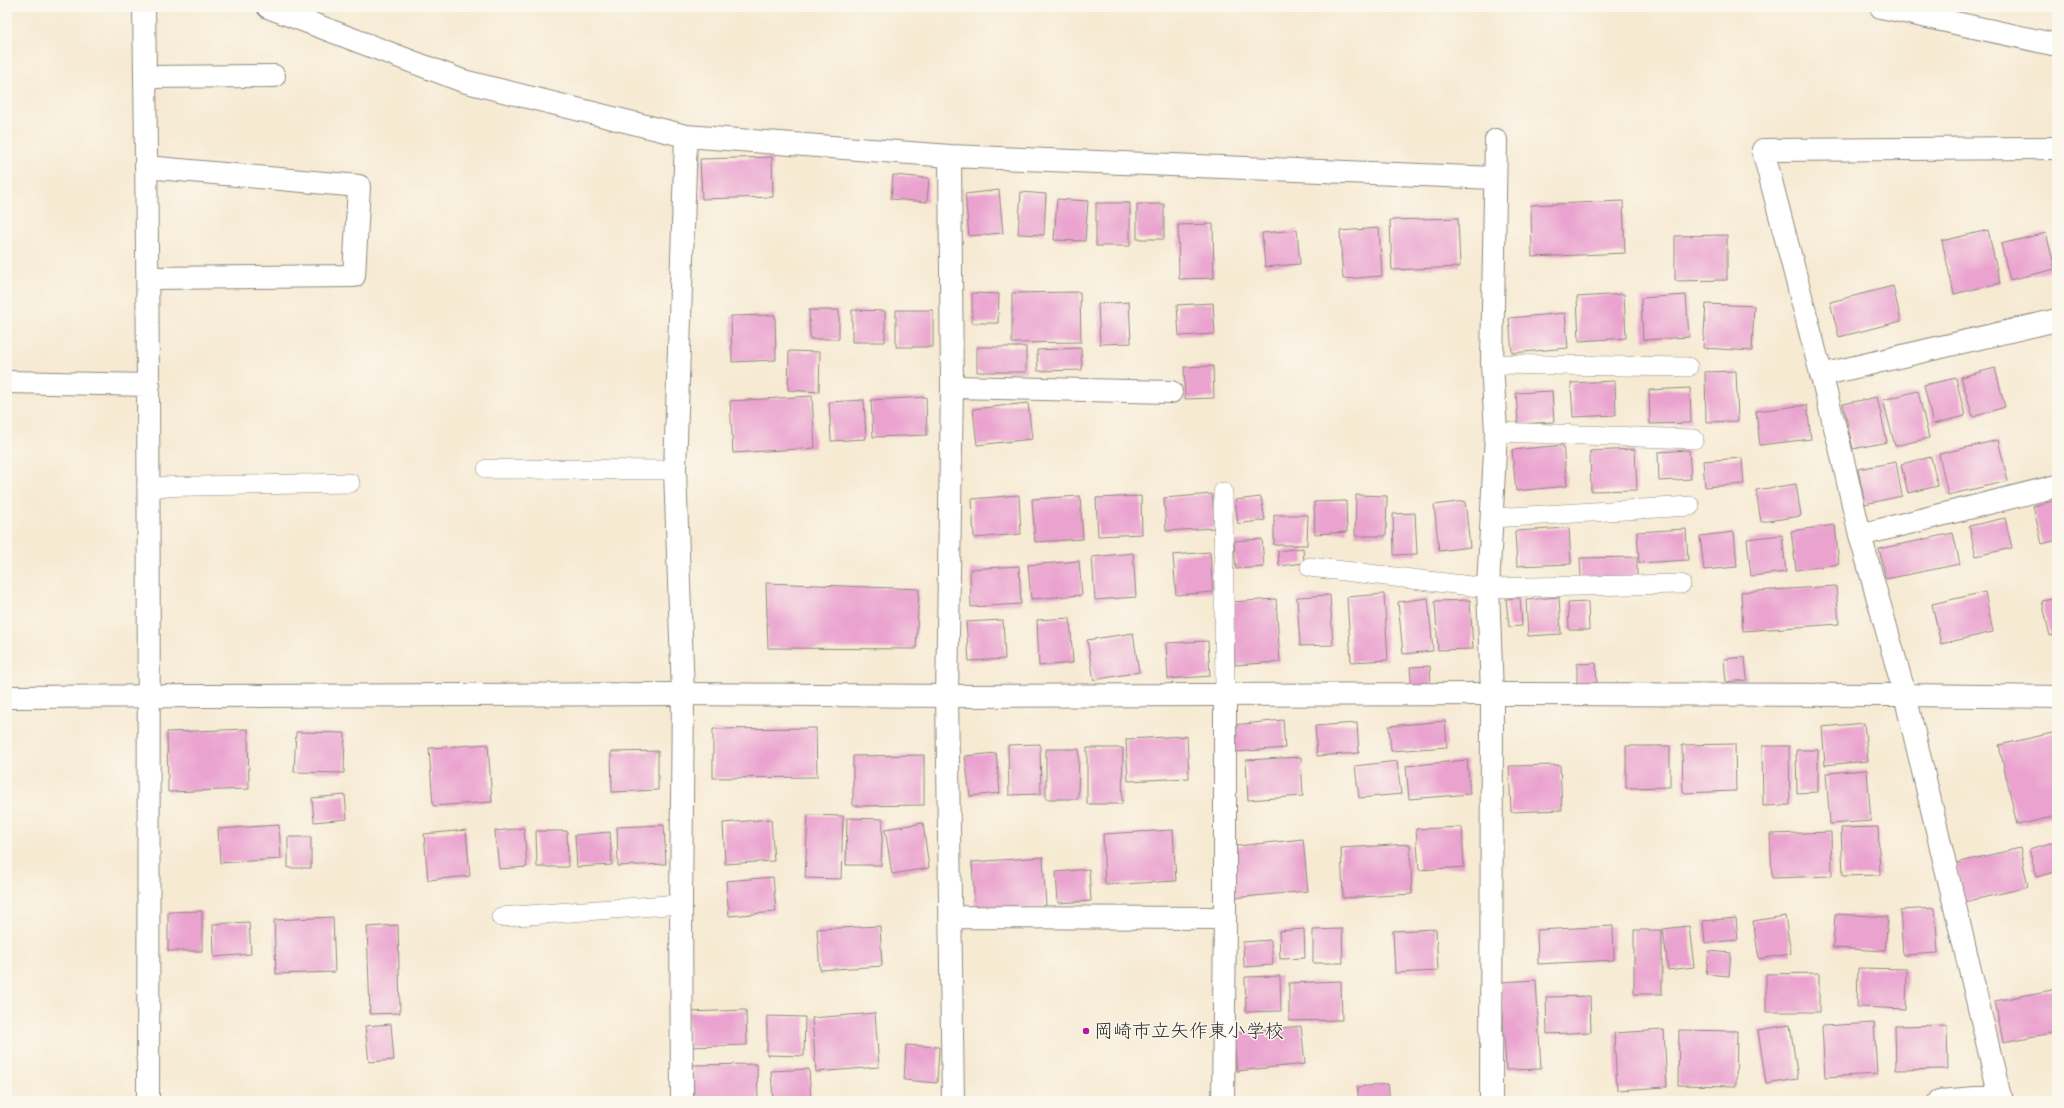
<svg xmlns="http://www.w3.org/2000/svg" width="2064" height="1108" font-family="Caveat,'Klee One',sans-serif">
<rect width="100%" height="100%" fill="#fbf7ec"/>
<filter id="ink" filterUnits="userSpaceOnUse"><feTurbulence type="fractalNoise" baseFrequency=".025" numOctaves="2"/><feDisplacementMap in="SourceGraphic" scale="8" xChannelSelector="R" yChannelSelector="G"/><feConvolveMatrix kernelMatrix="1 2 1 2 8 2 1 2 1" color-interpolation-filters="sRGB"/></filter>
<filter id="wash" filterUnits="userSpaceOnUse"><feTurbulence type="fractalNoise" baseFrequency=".012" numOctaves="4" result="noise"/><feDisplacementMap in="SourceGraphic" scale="16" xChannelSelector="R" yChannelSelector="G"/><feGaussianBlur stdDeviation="0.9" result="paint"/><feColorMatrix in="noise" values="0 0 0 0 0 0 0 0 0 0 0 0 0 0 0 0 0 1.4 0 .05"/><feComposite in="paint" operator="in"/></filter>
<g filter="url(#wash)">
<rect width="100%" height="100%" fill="#f6ead3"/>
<g id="blocks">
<path fill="#eaa2cf" d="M772 157 773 197 702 199 700 159Z
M893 175 929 178 927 202 891 199Z
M999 190 1003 233 969 236 965 194Z
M1021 192 1046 194 1044 235 1018 234Z
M1057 199 1088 201 1085 241 1054 240Z
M1623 201 1625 253 1532 257 1531 205Z
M1096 203H1130V246H1096Z
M1137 204H1164V239H1137Z
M1458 218 1460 267 1392 270 1390 220Z
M1213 224 1214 278 1179 279 1178 225Z
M1379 228 1382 276 1343 279 1340 231Z
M1297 230 1300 264 1265 267 1262 233Z
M1988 230 2000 283 1954 294 1942 241Z
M2046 233 2055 269 2010 280 2001 244Z
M1727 235V280L1675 281V236Z
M1893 286 1901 321 1839 337 1830 302Z
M1080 292 1081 342 1012 343V293Z
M972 293 999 294 998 323H972Z
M1624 294 1626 338 1579 341 1577 297Z
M1686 295 1689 337 1643 340 1641 298Z
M1129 302 1131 343 1100 344 1098 304Z
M1213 303 1215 334 1179 336 1177 305Z
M1706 304 1754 306 1752 351 1703 348Z
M809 310H839V339H810Z
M852 310 885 311V342H852Z
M896 310H933V347H896Z
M1565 313 1568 348 1512 353 1509 318Z
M775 315 776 360 732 362 731 316Z
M977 347H1026V372H977Z
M1081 348 1082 370 1038 371 1037 350Z
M789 351 820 352 819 392 788 390Z
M1213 366 1214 398 1185 399 1184 367Z
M1995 368 2005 407 1973 417 1961 377Z
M1736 371 1738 421 1706 422 1705 372Z
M1956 378 1965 416 1933 424 1924 385Z
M1615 381 1616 415 1573 417 1571 383Z
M1690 388 1691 423 1650 424 1649 390Z
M1552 391 1554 422 1518 424 1516 393Z
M1918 391 1929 438 1895 446 1883 400Z
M812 396 815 448 733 453 730 401Z
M926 397 927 435 873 437 871 400Z
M1877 397 1887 442 1853 449 1843 404Z
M864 400 866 439 831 441 829 402Z
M1028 403 1032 439 977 445 973 409Z
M1807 405 1811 439 1760 445 1756 411Z
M1998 440 2008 481 1948 495 1939 454Z
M1563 445 1567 486 1516 491 1512 450Z
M1635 449 1637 490 1591 491 1590 451Z
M1689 450 1691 479 1659 481 1658 452Z
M1931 457 1938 486 1908 493 1901 464Z
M1742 458 1744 484 1705 487 1703 461Z
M1896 462 1902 496 1865 504 1858 469Z
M1796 484 1801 516 1761 522 1756 490Z
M1212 494 1215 528 1166 531 1164 498Z
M1019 495 1021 534 974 538 972 499Z
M1356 495 1387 496 1386 536H1355Z
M1080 496 1083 539 1035 542 1032 499Z
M1141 496 1142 534 1098 536 1096 498Z
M1261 497 1265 520 1238 524 1235 500Z
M2057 500V540L2042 544 2033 506Z
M1346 501 1347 532 1315 534 1314 502Z
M1465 501 1470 547 1439 551 1434 505Z
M1415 513 1417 554 1394 555 1393 514Z
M1274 515H1308L1307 545H1274Z
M2005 518 2012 548 1976 556 1969 526Z
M1835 525 1839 564 1796 570 1791 531Z
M1569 528 1571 564 1517 566 1515 531Z
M1686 529 1688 560 1639 563 1637 532Z
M1734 532 1737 567 1704 570 1700 536Z
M1953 533 1960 564 1886 579 1879 549Z
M1782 535 1786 572 1751 576 1747 539Z
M1262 539 1264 567 1236 569 1234 541Z
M1303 548 1304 563 1279 566 1278 551Z
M1210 552 1213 592 1176 595 1173 555Z
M1133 553 1136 597 1095 600 1092 557Z
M1637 557V577L1581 579 1580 558Z
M1079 561 1082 595 1031 599 1028 565Z
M1019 566 1021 604 971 607 970 569Z
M766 583 919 589 916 649 768 648Z
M1836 586 1839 624 1743 631 1741 592Z
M1985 592 1993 632 1941 644 1932 604Z
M1384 594 1388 660 1351 662 1347 597Z
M1330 595 1333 645 1300 646 1297 597Z
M1559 597 1561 634 1528 636 1526 600Z
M1428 598 1433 651 1403 654 1398 602Z
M1520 598 1522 626 1509 627 1506 599Z
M2057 598V634L2050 636 2042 601Z
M1276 599 1280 662 1235 665 1231 602Z
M1470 600 1473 649 1438 650 1435 601Z
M1588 602 1589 630H1569L1568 603Z
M1070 618 1073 663 1039 666 1037 620Z
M1003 620 1005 659 969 661 966 622Z
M1133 633 1139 672 1094 680 1087 640Z
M1208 641 1210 676 1168 679 1166 643Z
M1745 657 1747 680 1726 682 1724 659Z
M1596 663 1597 688 1577 689V664Z
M1430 666 1431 693 1412 694 1410 667Z
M1283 720 1285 748 1235 752 1233 725Z
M1445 721 1447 747 1391 751 1389 726Z
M1357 723 1359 753 1317 756 1315 726Z
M1864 723 1868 761 1825 765 1822 727Z
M816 728 817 777 713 778V729Z
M248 729 249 789 168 792 167 732Z
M296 732 345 733 344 773 294 772Z
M2057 732V816L2017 825 1999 745Z
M1187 736 1189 778 1128 781 1126 739Z
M488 744 492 802 433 806 429 748Z
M1040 744 1041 794 1009 795 1008 745Z
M1735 744 1736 791 1683 793 1682 745Z
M1626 746H1670V787L1626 788Z
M1762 746H1789L1790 805 1763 806Z
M1087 748H1123L1122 804H1087Z
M1046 749H1079L1078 799H1046Z
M1796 750H1818V792L1797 793Z
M658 751V790L612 792 611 752Z
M996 753 1000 793 970 796 965 756Z
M924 755V805L853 806V756Z
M1301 757 1303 796 1248 800 1246 760Z
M1467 760 1470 794 1409 799 1406 766Z
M1397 761 1401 794 1359 798 1355 766Z
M1560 765 1562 810 1511 812 1509 766Z
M1867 770 1871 821 1830 824 1826 773Z
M345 795 347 819 314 822 312 798Z
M808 815 843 816 841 879 805 878Z
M847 818 883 819 881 865H846Z
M771 819 774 861 725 864 723 823Z
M923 823 929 868 892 874 885 829Z
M279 825 281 859 220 863 218 829Z
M664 825 666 864 618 866 617 827Z
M1462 827 1464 867 1419 870 1416 829Z
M1878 827 1880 875 1843 876 1841 828Z
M524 828 527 867 499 869 495 831Z
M466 830 470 876 428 880 424 834Z
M1173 830 1176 881 1105 885 1103 834Z
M536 831H567L568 867H537Z
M610 832 612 865 577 867 575 835Z
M1831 832 1832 876 1772 878 1770 834Z
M288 837H311V868H288Z
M1303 839 1308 891 1233 898 1228 847Z
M2057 841V871L2037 877 2029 849Z
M1410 844 1412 894 1343 898 1341 848Z
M2020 848 2028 887 1965 902 1956 863Z
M1043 857 1046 907 975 911 972 862Z
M1089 869 1091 901 1058 903 1056 872Z
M773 877 776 912 729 916 726 881Z
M1935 908 1938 953 1903 955 1900 910Z
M202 911V951H168V912Z
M1835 914 1888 917 1885 951 1833 948Z
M1785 916 1791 954 1759 959 1753 921Z
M333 917 335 972 276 974 274 920Z
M1736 918 1738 940 1705 943 1703 921Z
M249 922 251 954 214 957 213 924Z
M398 925 400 1013 370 1014 367 927Z
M880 926 882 966 820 970 817 929Z
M1613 926 1614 960 1538 964 1537 930Z
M1689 926 1694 967 1668 970 1663 929Z
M1304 929 1305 958 1280 959 1279 931Z
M1342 929 1343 963H1313V930Z
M1436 929 1438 971 1395 973 1393 931Z
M1634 930H1662V994H1634Z
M1271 940 1273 965 1244 967 1243 942Z
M1709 951 1731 953 1729 976 1706 974Z
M1858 968 1907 969 1906 1009 1857 1007Z
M1819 973V1012H1766V974Z
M1280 976 1281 1011 1246 1012 1245 977Z
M1536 980 1541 1069 1506 1070 1501 982Z
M1341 981 1342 1020 1289 1021V983Z
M2057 989V1032L2003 1042 1995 1001Z
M1590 996 1591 1032 1547 1034 1546 997Z
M746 1010 747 1045 689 1047 688 1012Z
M875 1013 879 1067 816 1072 812 1018Z
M767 1016 805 1017 804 1056 767 1055Z
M1874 1023 1877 1074 1825 1077 1822 1026Z
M391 1024 394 1060 369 1062 365 1026Z
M1790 1025 1798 1079 1766 1084 1758 1030Z
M1947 1025 1948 1069 1896 1070 1895 1026Z
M1301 1026 1305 1064 1237 1071 1233 1033Z
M1664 1030 1667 1087 1617 1090 1614 1033Z
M1679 1030 1737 1031 1736 1086 1678 1085Z
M906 1045 939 1047 937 1083 904 1080Z
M757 1064 758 1101H694L693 1065Z
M809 1069 811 1101H773L771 1071Z
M1388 1084 1390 1101H1359L1357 1087Z"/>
</g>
</g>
<g filter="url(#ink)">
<use href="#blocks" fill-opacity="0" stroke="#908a7f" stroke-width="1"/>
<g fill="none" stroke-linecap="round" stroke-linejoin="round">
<defs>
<path id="service" d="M1492 364 1688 367
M1496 432 1694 439
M487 469 675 470
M147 487 350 483
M1223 492 1225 695
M1493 518 1690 506
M1310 567 1488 588 1681 584
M501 917 681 904"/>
<path id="minor" d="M144 7C150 372 149 736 148 1101
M268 7 463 81 686 136 950 156 1495 178
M1881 7 2057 45
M145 77 274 76
M950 156 952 387 947 696 953 1101
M146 167 359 186 354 276 148 278
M1821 375 2057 320
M7 382 149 385
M952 387 1171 392
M1860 535 2057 486
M1905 695 2057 697
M951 917 1225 918 1223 1101
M1225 918V695
M682 1101 681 904 683 694 675 470 686 136
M1491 1101 1492 694 1488 588 1496 432 1492 364 1496 140
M1939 1101 2000 1096
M2001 1101 1905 695 1860 535 1839 443 1763 150 2057 148"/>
<path id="tertiary" d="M7 697 683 694 947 696 1492 694 1905 695"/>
</defs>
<use href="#service" stroke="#908a7f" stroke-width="20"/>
<use href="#minor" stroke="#908a7f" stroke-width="24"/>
<use href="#tertiary" stroke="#908a7f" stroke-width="24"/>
<use href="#service" stroke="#fff" stroke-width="19"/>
<use href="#minor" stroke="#fff" stroke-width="22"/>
<use href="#tertiary" stroke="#fff" stroke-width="22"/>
</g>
</g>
<circle fill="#b5179e" stroke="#fbf7ec" stroke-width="1.5" cx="1086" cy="1031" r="4"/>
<g text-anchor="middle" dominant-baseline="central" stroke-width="3" stroke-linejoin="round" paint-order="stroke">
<g font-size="19" fill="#2b2b2b" stroke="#fbf7ec" text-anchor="start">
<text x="1094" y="1031">岡崎市立矢作東小学校</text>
</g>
</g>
<rect width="2064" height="1108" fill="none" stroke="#fbf7ec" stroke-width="24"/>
</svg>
